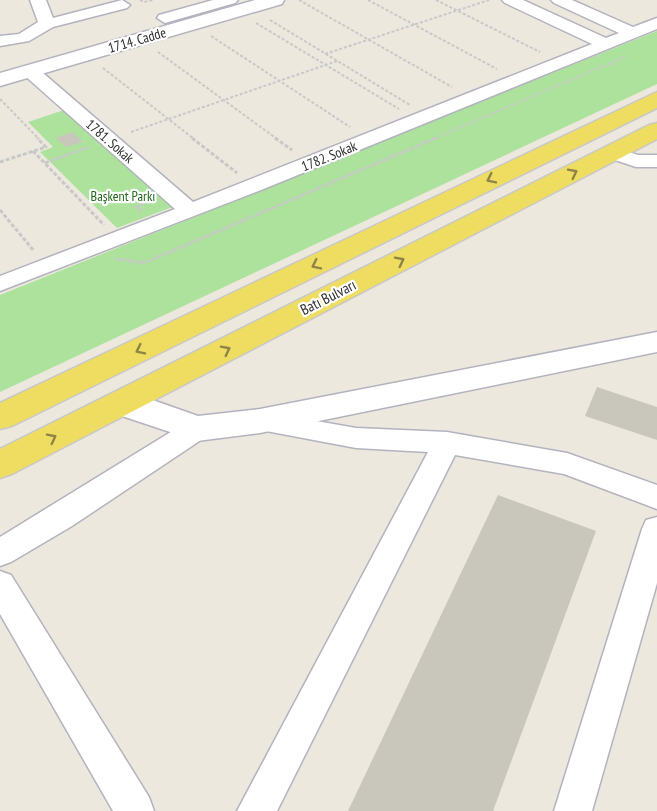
<svg xmlns="http://www.w3.org/2000/svg" width="657" height="811" font-family="'PT Sans Narrow',sans-serif">
<rect width="100%" height="100%" fill="#ede8de"/>
<path fill="#ace29c" d="M657 31V84L0 392V295Z
M67 109 175 206 117 228 40 152 53 147 28 122Z"/>
<path fill="#c9c6bc" d="M72 132 83 142 66 147 56 138Z
M597 387 657 407V440L585 416Z
M498 495 596 531 493 811H348Z"/>
<g fill="none" stroke-linecap="round" stroke-linejoin="round">
<defs>
<path id="street" d="M30 0H46L53 18 122 0 130 5 127 8 53 27 29 41 0 46V36L19 34 38 22Z
M213 0H238L235 3 165 23 157 18 159 15Z
M502 0H523L606 38 619 33 554 3 551 0H572L633 27 657 18V29L261 190 0 291V276L175 209 24 75 21 71 24 67H36L193 202 592 44 505 3Z
M613 147 638 155H657V167H636L606 157 603 153 606 149Z
M260 411 356 428 447 432 567 453 657 485V509L564 474 455 455 277 811H237L428 452 356 448 250 428 246 421 250 414Z
M197 419 207 422 211 429 207 436 72 526 11 562 0 566V537L187 422Z
M657 517V583L592 811H554L642 529 646 520Z
M0 571 11 575 149 797 154 811H113L0 614Z"/>
<path id="secondary" d="M255 0H284L282 4 0 86V73Z
M657 332V352L260 433 197 441 119 415 112 410 108 402 112 394 124 390 198 416 260 409Z"/>
<path id="primary" d="M657 92V108L12 426 0 429V403Z
M657 123V139L12 474 0 478V449L649 125Z"/>
</defs>
<use href="#street" stroke="#b2b3bf" stroke-width="3"/>
<use href="#secondary" stroke="#b2b3bf" stroke-width="3"/>
<use href="#primary" stroke="#c8c8c8" stroke-width="3"/>
<path stroke="#c8c8c8" stroke-width="2" stroke-dasharray="3 2" stroke-linecap="butt" d="M140 0 144 2 153 0
M299 0 452 87
M368 0 497 69
M436 0 540 52
M270 20 410 105
M256 23 399 109
M211 36 350 127
M158 52 277 139
M325 54 489 0
M103 68 194 139
M0 99 39 139
M131 132 337 61
M433 139 627 56"/>
<path stroke="#c8c8c8" stroke-width="3" stroke-dasharray="4 2" stroke-linecap="butt" d="M192 138 237 173
M275 138 292 150
M33 151 104 225
M0 162 46 147 37 138
M45 163 89 147
M0 210 34 251
M141 211 136 207 150 201
M116 259 144 263 436 138"/>
<use href="#street" fill="#fff" fill-rule="evenodd"/>
<use href="#secondary" fill="#fff" fill-rule="evenodd"/>
<use href="#primary" fill="#efdd62" fill-rule="evenodd"/>
</g>
<defs><path id="oneway-chevron" d="M-2-3.5L2.5 0L-2 3.5" fill="none" stroke-width="1.6" stroke-linecap="round" stroke-linejoin="round" transform="scale(1.5)"/></defs>
<g stroke="#8e8447">
<use href="#oneway-chevron" transform="translate(573 173) rotate(-27)"/>
<use href="#oneway-chevron" transform="translate(491 179) rotate(154)"/>
<use href="#oneway-chevron" transform="translate(400 261) rotate(-27)"/>
<use href="#oneway-chevron" transform="translate(316 265) rotate(154)"/>
<use href="#oneway-chevron" transform="translate(140 350) rotate(154)"/>
<use href="#oneway-chevron" transform="translate(226 350) rotate(-27)"/>
<use href="#oneway-chevron" transform="translate(52 438) rotate(-27)"/>
</g>
<g text-anchor="middle" dominant-baseline="central" stroke-width="4.5" stroke-linejoin="round" paint-order="stroke">
<g font-size="14" fill="#2c2c2c" stroke="#fff">
<text transform="translate(137 40) rotate(-16)">1714. Cadde</text>
<text transform="translate(110 141) rotate(41)">1781. Sokak</text>
<text transform="translate(329 156) rotate(-22)">1782. Sokak</text>
</g>
<g font-size="14" fill="#23681c" stroke="#fff">
<text x="123" y="196">Başkent Parkı</text>
</g>
<g font-size="15" fill="#2c2c2c" stroke="#fff">
<text transform="translate(328 297) rotate(-27)">Batı Bulvarı</text>
</g>
</g>
</svg>
